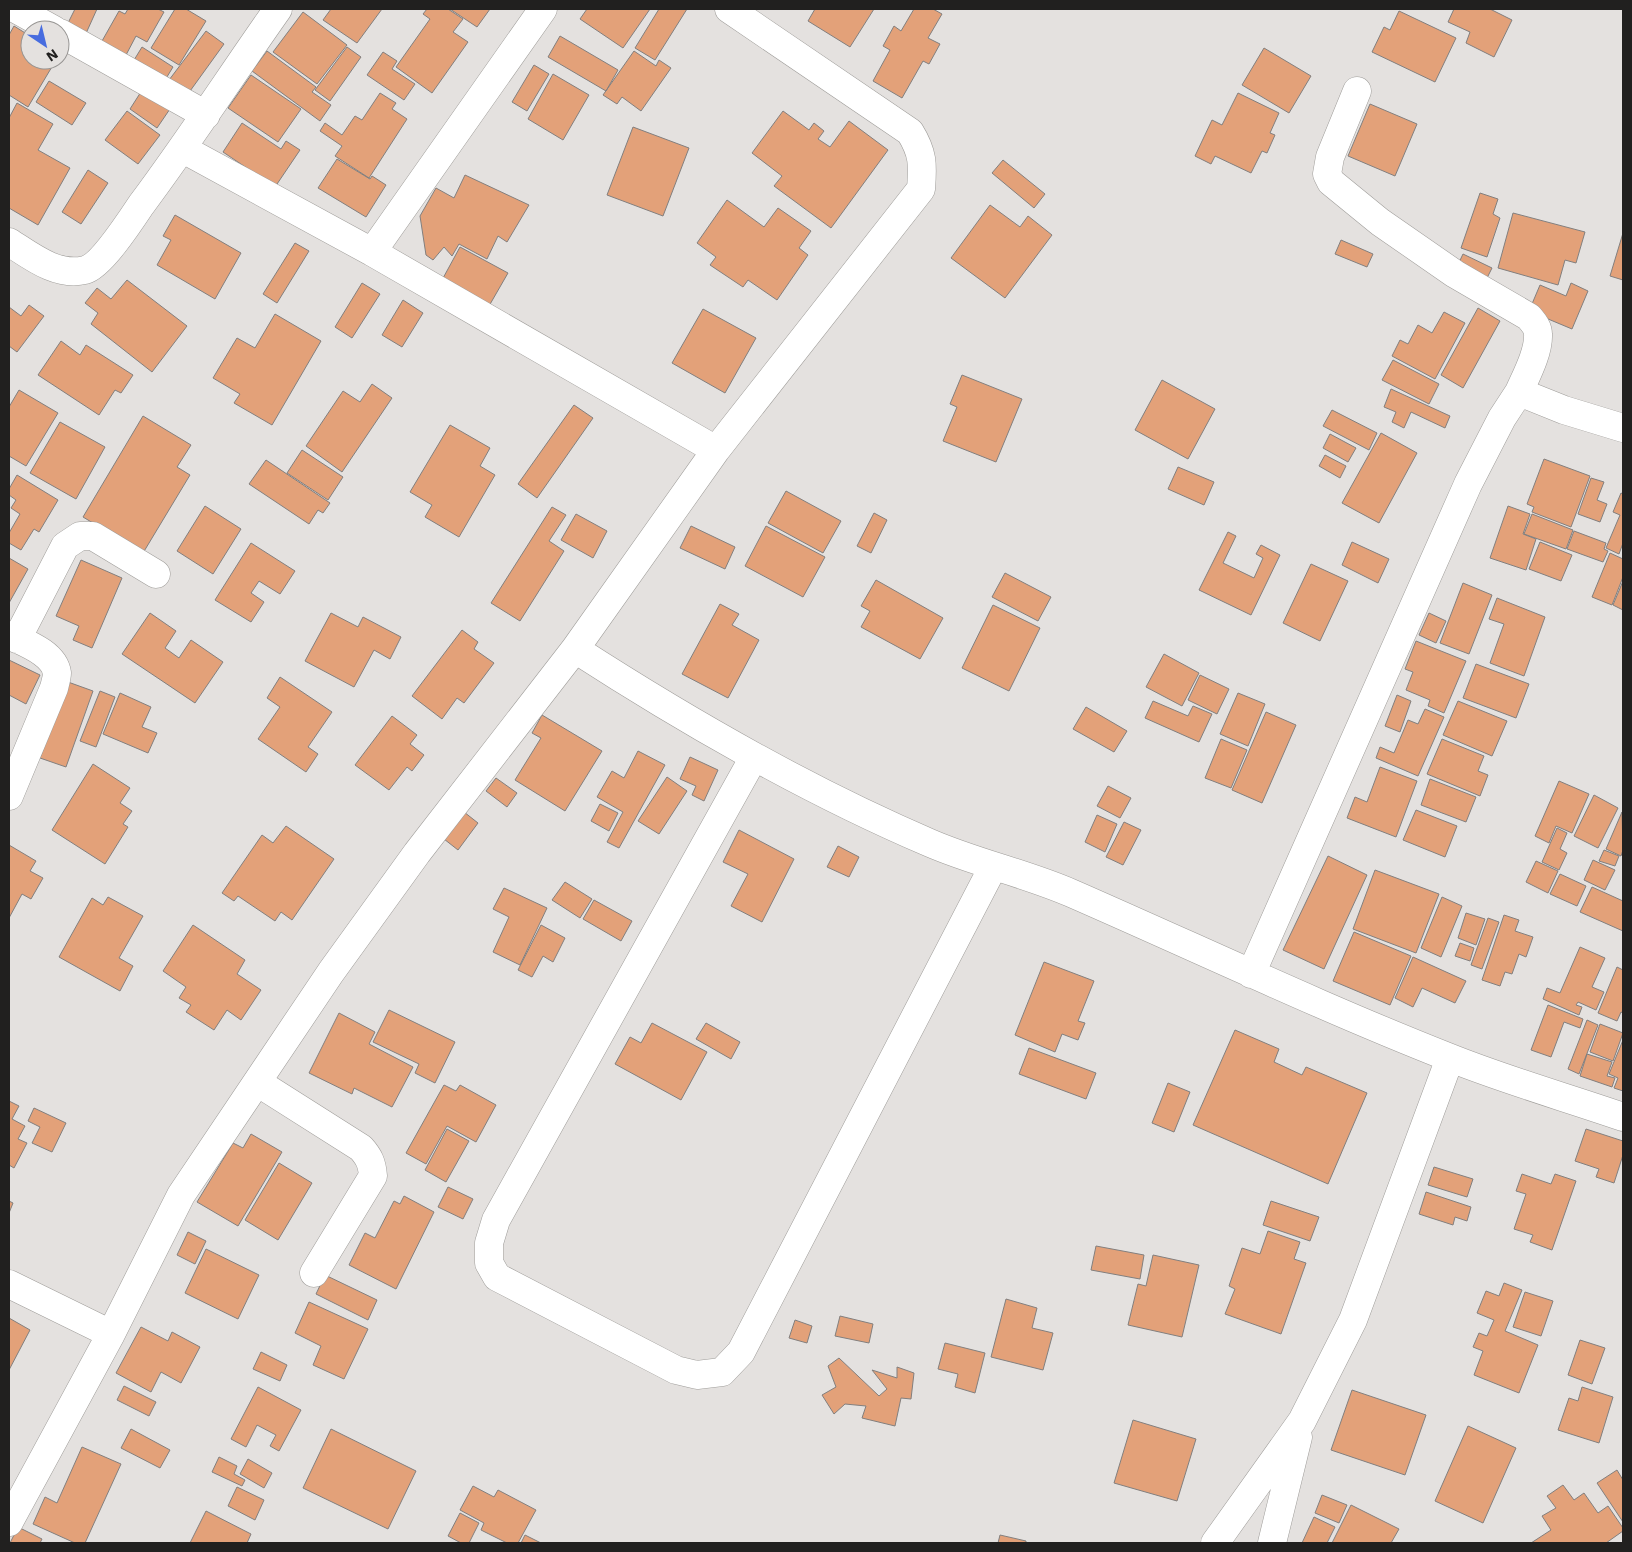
<svg xmlns="http://www.w3.org/2000/svg" width="1632" height="1552" font-family="'Work Sans',sans-serif">
<rect width="100%" height="100%" fill="#e4e1df"/>
<path fill="#e3a179" stroke="#827f7e" d="M75 9H97L83 40 64 31Z
M128 9H158L164 12 147 42 136 36 126 55 102 41 119 11 125 14Z
M175 9H186L206 21 179 65 151 48Z
M331 9H382L357 43 323 20Z
M427 9H448L463 19 453 32 468 42 432 93 396 67 430 19 423 14Z
M450 9H490L477 27Z
M587 9H650L623 48 580 19Z
M659 9H687L655 60 635 48Z
M815 9H874L850 47 808 21Z
M914 9H933L942 14 928 38 940 44 929 64 923 61 902 98 873 81 890 50 883 46 894 26 901 31Z
M1454 9H1490L1512 20 1494 57 1466 43 1470 32 1448 22Z
M1399 11 1456 38 1435 82 1372 52 1384 27 1390 30Z
M303 12 347 45 317 84 273 52Z
M14 26 30 36V60H56L28 107 9 95V35Z
M206 31 224 44 185 98 166 84Z
M560 36 618 70 606 91 548 57Z
M142 47 173 67 162 85 131 65Z
M347 47 361 57 330 101 315 90Z
M1264 48 1311 76 1289 113 1242 85Z
M267 51 316 87 312 92 331 105 320 121 252 71Z
M634 51 656 66 659 60 671 68 641 111 622 97 617 104 603 95Z
M383 52 397 61 392 69 415 84 404 100 367 75Z
M534 65 549 74 527 111 512 102Z
M553 74 589 95 563 140 528 119Z
M251 75 301 109 278 142 228 108Z
M49 81 86 103 72 125 36 102Z
M146 84 174 103 157 128 130 109Z
M380 93 396 103 392 109 407 119 369 178 335 156 342 146 320 131 325 123 342 135 355 116 362 120Z
M1238 93 1279 113 1270 133 1275 135 1267 153 1262 151 1251 173 1215 156 1211 164 1195 156 1212 120 1222 125Z
M17 103 53 124 38 150 70 168 38 225 9 208V118Z
M1370 104 1417 124 1395 176 1348 156Z
M127 111 160 135 138 164 105 140Z
M783 111 809 130 814 123 824 131 818 139 830 147 849 121 888 150 831 228 774 186 782 176 752 153Z
M242 123 281 149 286 141 300 150 275 187 223 152Z
M633 127 689 148 663 216 607 195Z
M337 159 370 179 372 176 386 185 366 217 318 188Z
M1003 160 1045 194 1034 208 992 173Z
M88 170 108 183 81 224 62 212Z
M465 175 529 205 507 242 498 236 487 259 459 244 452 256 444 247 433 260 426 255 420 216 436 188 454 198Z
M1480 193 1498 199 1493 214 1500 218 1487 257 1461 248Z
M727 200 764 227 778 208 811 231 799 248 808 255 777 300 748 280 743 287 710 265 716 257 697 243Z
M990 205 1020 227 1028 216 1052 235 1005 298 951 258Z
M1513 213 1585 232 1576 263 1565 260 1558 285 1498 268Z
M175 215 241 253 215 299 157 265 171 240 163 236Z
M1623 233V280L1610 276Z
M1341 240 1373 254 1367 267 1335 254Z
M295 243 309 251 277 303 263 294Z
M460 247 508 273 489 306 442 280Z
M1463 254 1492 268 1484 284 1455 271Z
M127 280 187 326 152 372 91 324 98 313 85 303 97 288 111 299Z
M362 283 380 294 352 338 335 327Z
M1571 283 1588 291 1572 329 1529 311 1540 285 1566 296Z
M403 300 423 313 402 347 382 335Z
M29 305 44 316 17 352 9 346V307L21 316Z
M1478 308 1500 321 1463 388 1441 375Z
M703 309 756 338 725 393 672 363Z
M1444 312 1465 323 1435 379 1392 356 1400 340 1408 344 1418 325 1432 333Z
M275 314 321 341 272 425 234 403 240 394 213 378 237 338 255 348Z
M61 341 80 355 86 345 133 375 121 393 115 390 99 415 38 375Z
M1393 360 1439 384 1429 404 1382 380Z
M962 375 1022 399 996 462 943 441 957 407 950 404Z
M1162 380 1215 409 1188 459 1135 430Z
M372 384 392 398 342 472 306 446 343 391 360 402Z
M1391 389 1450 416 1445 428 1411 412 1404 428 1392 422 1396 412 1384 407Z
M19 390 58 413 26 466 9 456V407Z
M574 405 593 418 537 498 518 484Z
M1332 410 1377 433 1369 450 1323 426Z
M143 416 191 445 177 467 190 475 143 553 83 517Z
M60 422 105 447 76 499 30 473Z
M450 425 490 448 480 466 495 475 459 537 425 517 432 505 410 492Z
M1381 433 1417 453 1379 523 1342 503Z
M1330 434 1356 448 1348 462 1323 448Z
M302 450 343 477 328 500 287 473Z
M1325 455 1346 466 1340 478 1319 466Z
M1544 459 1590 476 1571 527 1532 512 1534 507 1527 504Z
M266 460 330 503 323 513 318 510 309 524 249 484Z
M1178 467 1214 482 1204 505 1168 489Z
M17 475 58 500 39 532 34 529 21 550 9 543V533L20 514 11 508 16 500 9 495V489Z
M1591 478 1604 482 1597 500 1607 504 1600 522 1578 514Z
M786 491 841 521 823 553 768 523Z
M1621 493 1623 494V543L1619 554 1606 548 1620 515 1613 512Z
M205 506 241 529 213 574 177 551Z
M1508 506 1530 514 1523 534 1536 539 1526 570 1490 558Z
M552 507 566 515 549 541 564 551 520 621 491 603Z
M874 513 887 520 871 553 857 546Z
M576 514 607 531 593 558 561 540Z
M1532 514 1573 530 1566 549 1524 534Z
M691 526 735 547 725 569 680 548Z
M766 526 825 557 803 597 745 566Z
M1574 531 1606 543 1604 549 1608 551 1603 562 1567 549Z
M1228 532 1236 536 1223 563 1254 578 1263 558 1256 554 1261 545 1280 555 1251 615 1199 590Z
M1352 542 1389 559 1378 583 1342 565Z
M1540 542 1572 555 1561 581 1529 569Z
M251 543 295 571 280 594 259 581 251 593 264 602 251 622 215 600Z
M1610 553 1623 559V577L1612 605 1592 597Z
M9 558 28 569 9 603Z
M81 560 122 578 92 648 73 640 79 626 56 616Z
M1311 564 1348 581 1320 641 1283 623Z
M1005 573 1051 597 1038 621 992 597Z
M876 580 943 618 920 659 861 627 870 611 861 606Z
M1623 581V610L1613 605Z
M1463 583 1492 595 1469 654 1440 643Z
M1497 598 1545 617 1524 676 1490 663 1504 624 1489 619Z
M720 604 739 614 732 625 759 640 728 698 682 674Z
M993 605 1040 628 1009 691 962 668Z
M150 613 176 631 165 648 179 658 191 640 223 662 195 703 122 654Z
M331 613 358 627 363 617 401 637 390 659 374 650 354 687 305 661Z
M1429 613 1446 621 1436 643 1419 635Z
M462 630 478 642 474 649 494 663 464 703 457 698 442 719 412 696Z
M1416 641 1466 661 1444 713 1428 706 1430 700 1406 690 1413 672 1405 669Z
M1164 654 1199 673 1182 706 1146 687Z
M9 660 40 675 26 704 9 695Z
M1476 664 1529 684 1516 718 1463 698Z
M1200 675 1229 689 1217 714 1188 700Z
M280 677 332 712 308 747 318 754 306 772 258 739 280 707 267 698Z
M68 682 93 691 66 767 40 758Z
M100 691 115 697 96 747 80 741Z
M120 693 151 707 142 727 157 733 148 753 103 734Z
M1238 693 1265 704 1248 746 1220 734Z
M1397 695 1411 701 1400 732 1385 726Z
M1153 701 1188 716 1193 706 1212 714 1199 742 1145 718Z
M1458 701 1507 721 1492 756 1443 735Z
M1086 707 1127 731 1114 752 1073 729Z
M1425 709 1444 717 1418 776 1376 758 1380 747 1394 753 1408 720 1418 724Z
M1266 712 1296 725 1262 803 1232 790Z
M542 715 602 751 565 811 515 780 541 738 532 733Z
M392 716 417 735 410 744 424 755 412 771 407 767 389 790 355 765Z
M1221 739 1247 750 1231 788 1205 778Z
M1442 739 1484 756 1478 771 1488 775 1480 796 1427 774Z
M638 751 665 765 619 848 607 842 623 812 597 797 612 771 624 778Z
M690 757 718 770 704 801 692 795 696 786 680 779Z
M93 764 130 788 120 803 132 811 123 824 128 827 105 864 52 830Z
M1380 767 1417 781 1396 837 1347 818 1355 797 1367 802Z
M667 777 687 791 659 834 638 821Z
M496 778 517 793 507 807 486 791Z
M1430 779 1476 797 1466 822 1421 805Z
M1559 781 1589 794 1572 833 1556 826 1549 843 1535 836Z
M1108 786 1131 798 1120 818 1097 806Z
M1594 795 1618 808 1598 848 1574 836Z
M600 804 618 813 609 831 591 821Z
M1416 810 1457 826 1445 857 1403 840Z
M464 812 478 823 458 850 444 839Z
M1622 812 1623 850 1621 856 1606 849Z
M1097 815 1117 824 1105 852 1085 842Z
M1124 822 1141 830 1123 865 1106 857Z
M286 826 334 859 292 920 281 912 275 921 238 896 234 901 222 893 262 835 273 843Z
M1557 828 1567 833 1560 849 1567 853 1559 870 1542 862Z
M739 830 794 859 762 922 731 906 748 874 723 862Z
M9 845 36 861 30 871 43 878 31 899 22 894 9 918Z
M838 846 859 857 849 877 827 867Z
M1604 850 1619 856 1615 866 1599 861Z
M1328 856 1367 875 1324 969 1283 950Z
M1593 860 1615 870 1605 890 1584 880Z
M1536 861 1558 871 1548 893 1526 882Z
M1375 870 1439 894 1416 953 1353 929Z
M1560 874 1586 886 1577 906 1550 894Z
M565 882 592 899 580 918 552 900Z
M1592 887 1623 901V931L1580 912Z
M504 888 547 908 520 965 493 952 509 917 493 909Z
M108 897 143 916 119 958 133 966 120 991 59 957 92 898 103 905Z
M1442 897 1462 906 1441 957 1421 948Z
M594 900 632 921 621 941 583 919Z
M1466 913 1485 919 1476 945 1458 938Z
M1504 915 1519 920 1515 931 1533 937 1526 957 1519 954 1512 974 1505 972 1500 986 1482 980Z
M1488 918 1499 922 1482 969 1471 965Z
M193 925 245 960 237 974 261 990 241 1020 227 1010 214 1030 186 1012 191 1005 179 998 186 987 163 971Z
M541 925 565 938 553 962 543 956 532 977 518 970Z
M1354 932 1411 956 1390 1005 1333 981Z
M1460 943 1474 948 1470 961 1455 956Z
M1580 947 1605 958 1592 987 1604 992 1596 1010 1578 1002 1576 1005 1582 1007 1579 1015 1543 999 1547 988 1560 993Z
M1413 957 1466 981 1455 1003 1422 988 1413 1007 1395 998Z
M1044 962 1094 981 1078 1021 1085 1023 1078 1040 1062 1034 1055 1052 1015 1035Z
M1617 967 1623 970V1013L1621 1012 1617 1021 1598 1013Z
M1548 1005 1583 1019 1580 1028 1564 1022 1551 1057 1531 1050Z
M389 1010 455 1042 435 1083 415 1073 419 1064 373 1042Z
M339 1013 375 1032 369 1044 413 1067 392 1107 354 1088 352 1094 309 1073Z
M1587 1020 1598 1025 1579 1074 1568 1069Z
M652 1023 707 1052 681 1100 615 1064 630 1037 641 1043Z
M706 1023 740 1042 731 1059 696 1039Z
M1600 1024 1623 1033 1613 1061 1590 1052Z
M1235 1030 1279 1049 1274 1062 1302 1075 1306 1067 1367 1093 1328 1184 1193 1125Z
M1623 1040V1091L1614 1088 1618 1078 1609 1074Z
M1029 1048 1096 1073 1086 1099 1019 1074Z
M1587 1054 1612 1062 1607 1076 1615 1078 1612 1087 1580 1076Z
M1168 1083 1190 1092 1174 1132 1152 1123Z
M444 1085 456 1091 460 1085 496 1105 476 1142 447 1126 426 1164 406 1153Z
M9 1101 19 1106 12 1119 25 1126 18 1139 27 1143 14 1168 9 1165Z
M34 1108 66 1123 52 1152 32 1143 40 1127 28 1121Z
M447 1129 469 1141 446 1182 425 1170Z
M1586 1129 1623 1141V1155L1614 1183 1596 1177 1599 1169 1575 1161Z
M251 1134 282 1152 238 1226 197 1202 233 1143 243 1148Z
M279 1163 312 1183 278 1240 245 1220Z
M1434 1167 1473 1179 1467 1197 1428 1185Z
M1522 1174 1551 1184 1555 1174 1576 1181 1552 1250 1530 1242 1533 1235 1514 1229 1526 1194 1516 1191Z
M448 1187 473 1199 463 1219 438 1207Z
M1426 1192 1471 1207 1467 1221 1455 1217 1453 1225 1419 1214Z
M404 1196 434 1212 396 1289 349 1265 365 1233 375 1238 394 1201 400 1204Z
M9 1201 13 1203 9 1213Z
M1271 1201 1319 1217 1310 1241 1263 1225Z
M1268 1231 1300 1242 1294 1259 1306 1263 1281 1334 1225 1314 1235 1289 1229 1286 1242 1248 1260 1254Z
M188 1232 206 1241 195 1264 177 1255Z
M1096 1246 1144 1255 1140 1279 1091 1270Z
M206 1249 259 1275 238 1319 185 1293Z
M1153 1255 1199 1265 1182 1337 1128 1325 1138 1284 1146 1286Z
M325 1275 377 1300 368 1320 316 1294Z
M1504 1283 1522 1290 1505 1331 1538 1345 1519 1393 1474 1375 1483 1351 1473 1347 1479 1333 1487 1336 1494 1320 1477 1313 1486 1291 1499 1296Z
M1525 1292 1553 1301 1541 1336 1513 1327Z
M1006 1299 1037 1308 1032 1328 1053 1333 1043 1370 991 1357Z
M309 1302 368 1329 344 1379 313 1365 321 1346 295 1333Z
M840 1316 873 1324 869 1343 835 1336Z
M9 1318 30 1330 9 1370Z
M795 1320 812 1326 807 1343 789 1338Z
M141 1327 168 1341 172 1332 200 1347 181 1383 161 1372 151 1392 116 1373Z
M1580 1340 1605 1348 1592 1384 1568 1375Z
M945 1343 985 1353 975 1393 955 1387 958 1374 938 1369Z
M261 1352 287 1365 280 1381 253 1369Z
M839 1358 879 1396 887 1389 872 1370 897 1378V1367L914 1373 911 1399 901 1398 895 1426 862 1418 866 1406 845 1404 834 1414 822 1395 836 1387 828 1366Z
M124 1386 156 1402 149 1416 117 1400Z
M258 1387 301 1410 279 1451 270 1446 276 1435 257 1425 246 1447 231 1439Z
M1582 1387 1613 1397 1599 1443 1558 1430 1569 1398 1578 1401Z
M1352 1390 1426 1415 1405 1475 1331 1450Z
M1133 1420 1196 1439 1177 1501 1114 1483Z
M1468 1426 1516 1448 1483 1523 1435 1501Z
M131 1429 170 1450 160 1468 121 1448Z
M331 1429 416 1471 388 1529 303 1488Z
M82 1447 121 1464 85 1543H75L33 1524 45 1497 57 1503Z
M219 1457 237 1466 234 1474 245 1480 242 1486 212 1472Z
M248 1459 272 1473 264 1488 240 1474Z
M1617 1470 1623 1480V1522L1597 1483Z
M1563 1485 1574 1500 1584 1493 1598 1513 1608 1506 1623 1528V1531L1606 1543H1531L1551 1530 1542 1516 1556 1508 1547 1496Z
M473 1486 494 1497 498 1490 536 1510 518 1543H507L481 1530 484 1523 460 1510Z
M237 1487 264 1500 255 1520 228 1506Z
M1322 1495 1347 1505 1339 1523 1315 1513Z
M1351 1505 1399 1529 1391 1543H1332Z
M206 1511 251 1534 247 1543H190Z
M460 1513 479 1523 469 1543H461L448 1536Z
M1314 1517 1335 1527 1327 1543H1302Z
M18 1527 42 1539 40 1543H10Z
M525 1535 541 1543H521Z
M1000 1535 1026 1541V1543H998Z"/>
<g fill="none" stroke-linecap="round" stroke-linejoin="round">
<defs>
<path id="minor" d="M16 9 54 30
M60 33 206 115
M1357 91 1330 157 1327 174 1331 182 1380 222 1455 274 1529 317C1533 322 1538 327 1538 334 1539 352 1526 376 1519 392
M183 149 372 252 716 450
M9 242C31 256 57 277 85 270 101 266 131 220 141 205 189 141 232 74 278 9
M372 252 543 9
M9 635C25 643 54 653 57 673 57 677 55 684 54 688L9 796
M17 639 65 546 80 536H93L156 574
M575 649C688 722 806 790 930 843 976 863 1025 873 1071 893 1197 948 1321 1007 1448 1057 1505 1080 1565 1097 1623 1117
M754 757 496 1220 489 1243V1263L497 1277 676 1370 697 1375 722 1372 741 1352 993 867
M1251 974 1468 484 1502 418 1519 392 1564 410 1623 428
M257 1082 361 1148C369 1157 372 1163 373 1176L314 1273
M9 1284 111 1334
M9 1522 111 1334 181 1195 331 972 417 853 575 649 716 450 921 189C923 164 923 153 910 132L729 9
M1215 1543 1302 1421 1353 1320 1450 1058
M1272 1543 1298 1437"/>
</defs>
<use href="#minor" stroke="#9f9d9a" stroke-width="29"/>
<use href="#minor" stroke="#fff" stroke-width="28"/>
</g>
<rect width="1632" height="1552" fill="none" stroke="#21201f" stroke-width="20"/>
<g transform="translate(45 45) rotate(145)"><circle r="24" fill="#e4e1df" stroke="#969492"/>
<path d="M0-4L9 19L0 12L-9 19Z" fill="#476cdf"/>
<text y="-8" font-size="14" font-weight="bold" text-anchor="middle" fill="#21201f">N</text>
</g>
</svg>
